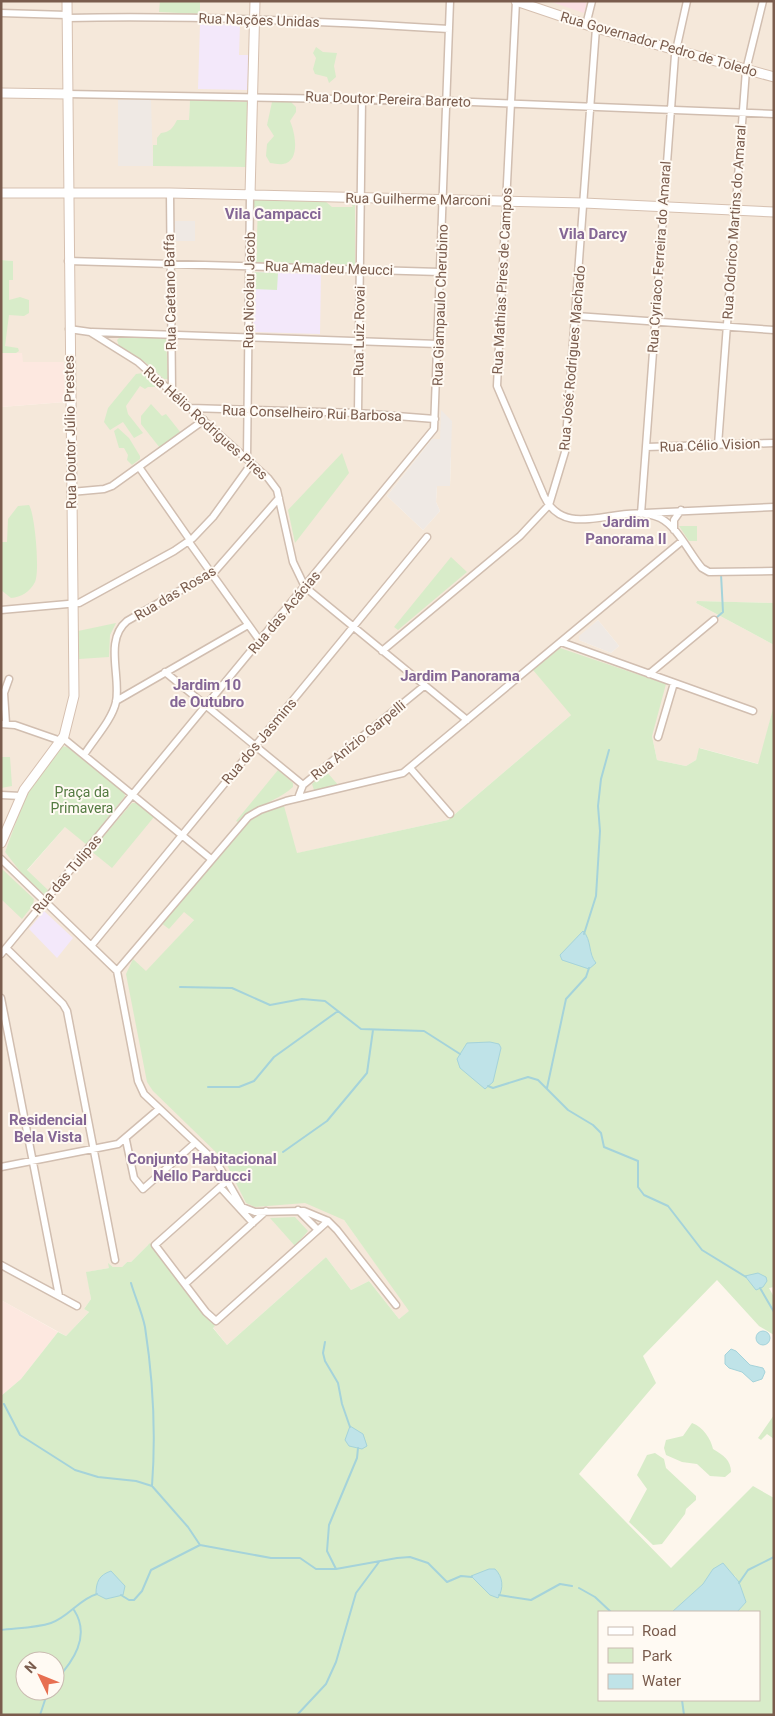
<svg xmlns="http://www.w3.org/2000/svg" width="775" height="1716" font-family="Roboto,sans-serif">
<rect width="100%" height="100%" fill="#fdf6ec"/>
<path fill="#f5e8da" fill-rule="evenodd" d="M1 1H774V603L697 601 696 603 774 645V705L759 764 700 748 696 760 686 766 657 760 652 736 571 715 448 820 253 863 200 925 194 920 148 970 344 1220 410 1311 399 1319 369 1281 351 1290 326 1257 227 1345 148 1245 131 1262H127L122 1267H113L109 1264V1268L87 1272 91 1299 84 1309 89 1312 66 1336 1 1300V407L65 402 64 362H22V353H1V298L9 300V280L13 279V261L1 260ZM190 100 248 102 246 167 188 166ZM175 221H194L195 241H175ZM432 439 440 440V450H448L447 457H451L450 486H437L436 502 440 511 423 530 387 496ZM598 620 619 646 611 653 579 640 580 636ZM27 796 65 827 24 874 5 852Z"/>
<path fill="#fde8e0" d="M1 353H22L23 362H64L65 402 1 407Z
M1 1300 58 1332 21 1379 1 1396Z"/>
<path fill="#efe9e4" d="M118 100H151L153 166H118Z
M175 221H195V241H175Z
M441 410 452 421 450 486H437L436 502 440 511 423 530 387 496 432 439H440Z
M598 620 619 646 611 653 579 640V636Z"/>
<path fill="#f3e8fa" d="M200 24 240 25 239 55H249L247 90 198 89Z
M254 272 321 274 320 334 253 332Z
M44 911 73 938 57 958 29 929Z"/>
<path fill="#fbdfe3" d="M549 1H587L584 13Z"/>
<path fill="#d8ecc9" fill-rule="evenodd" d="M160 1H200V14L159 12Z
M316 47 323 52 337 53 334 66 336 77 329 83 327 77 315 74 313 69 316 58 313 53Z
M190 100 248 102 246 167 153 166V145H157V138L161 133C170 132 173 128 177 120H189Z
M272 102H291L296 107V112L290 121C295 132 301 161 283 164 279 165 274 163 270 163L266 156 267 144 274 136 267 125Z
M254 199 325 201 332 207H353L349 201H355V265L254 262 252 259 257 254V237L252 239 257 235 258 206 253 210Z
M1 260 13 261V280H9V300L20 297 29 300V313L24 316 9 315 5 346 18 348 19 351 16 353H1Z
M254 272 278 273 277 290 254 289Z
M121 336 166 338 168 379H164L145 362 119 346 117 340Z
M143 373 159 387H148L145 389 140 386 126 406 128 414 143 433 134 438 123 422 110 430 104 422 108 408 136 374Z
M151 404 162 416 166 414 181 433 160 448 141 424V416Z
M118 428 129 438 140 456V459L132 465 127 460 128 455 124 448H119L114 431Z
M342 453 349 473 295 543 288 510Z
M29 505C35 514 40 572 35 582 30 592 21 597 11 598L1 590V542H7L8 519 18 506Z
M679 526H697V541H689Z
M451 557 467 572 398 630 394 627Z
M697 601 774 603V645L696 603Z
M116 623 110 635 109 657 79 659 78 631Z
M560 648 666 684 652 736 657 760 686 766 696 760 699 748 758 764 774 705V1287L769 1288 774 1297V1335L759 1326 717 1280 643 1356 656 1383 579 1474 671 1568 753 1486 774 1498V1715H1V1396L21 1379 58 1332 66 1336 89 1312 84 1309 91 1299 86 1272 109 1268 108 1263 113 1267H122L127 1262H131L150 1243 215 1326 213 1328 227 1345 326 1257 351 1290 369 1281 399 1319 409 1311 344 1220 305 1203 255 1207 246 1203 225 1161 153 1091 147 1082 126 974 133 959 146 971 194 920 184 912 169 929 161 923 244 826 259 814 284 806 297 853 448 820 571 715 533 670ZM713 1569 735 1576 746 1602 737 1612H759V1700H599V1612H672L703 1584ZM25 1661H55V1691H25Z
M62 746 67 747 124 792 125 796 87 845 65 827 27 870 49 891 44 894 23 875 5 852 26 795Z
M1 757H10L12 786 1 788Z
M278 770 293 783V787C276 802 254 806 238 822L236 821Z
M326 771 339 786 314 790 312 784Z
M132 803H136L154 817 112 868 91 851Z
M1 868 34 899 33 905 22 919 1 899Z
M295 1217 308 1231 295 1246 270 1218Z
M774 1415V1439L767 1434 761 1440 758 1438Z
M692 1423C703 1427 711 1439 713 1449 723 1455 731 1460 731 1472L725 1477 710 1476 697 1464 682 1462 666 1455 664 1448 666 1440 683 1436Z
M655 1453 664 1459 666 1468 696 1496V1500L686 1509 685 1514 662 1544 653 1545 629 1522 647 1489 637 1475 647 1455Z"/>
<path fill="#bfe3e8" stroke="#a5d3da" d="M583 931C592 940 588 954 596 963L589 969 562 960 560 955Z
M490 1042 499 1044 501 1048 493 1082 485 1089 460 1068 457 1059 467 1043Z
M758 1273 766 1277 767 1281 763 1287 756 1290 745 1276Z
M756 1338a7 7 0 1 1 14 0a7 7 0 1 1-14 0Z
M731 1349 736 1351 750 1365 763 1368 765 1372 762 1379 753 1382 742 1372 729 1368 725 1364V1355Z
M350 1426 363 1434 367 1446 362 1449 349 1446 345 1440Z
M723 1563 739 1582 746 1602 737 1612H672L703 1584 713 1569Z
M489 1569H495C503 1577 504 1588 498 1598L490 1595 471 1576Z
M111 1571 125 1586 123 1595 106 1599 96 1594C96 1582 99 1575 111 1571Z"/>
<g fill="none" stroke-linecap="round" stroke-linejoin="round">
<path stroke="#a5d3da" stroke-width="2" d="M716 618 723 612 721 574
M584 934 596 896 600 831 598 806 601 779 609 750
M180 987 232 988 270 1005 302 999 325 1001 361 1029 424 1031 460 1054
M488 1086 493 1088 528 1077 538 1080 568 1110 593 1125 601 1133 604 1147 638 1161V1187L644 1195 668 1206 702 1250 746 1277
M208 1087H239L254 1081 274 1057 338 1011
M547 1088 566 999 586 977 589 968
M283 1152 327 1121 367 1073 373 1030
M131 1283C135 1297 142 1312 145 1327 153 1379 156 1433 152 1486L188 1527 200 1545
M760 1288 774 1312
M325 1342 323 1353 325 1361 338 1383 342 1404 350 1427
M4 1404 20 1435 75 1470 98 1477 136 1481 152 1486
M336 1569 327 1551 329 1525 357 1458 358 1448
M739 1583 748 1570 774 1557
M579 1588 595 1597 611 1612
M121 1595 129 1600H134L142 1591 151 1570 200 1545 271 1558H300L316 1569H336L397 1558 410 1557 428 1563 447 1582 461 1576 472 1577
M499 1595 531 1600 560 1584 572 1586
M1 1630C17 1628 36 1628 51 1623 69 1617 79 1599 97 1594
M55 1681C73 1662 91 1636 74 1610
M682 1700 684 1715
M40 1715 48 1691
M297 1715 326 1684 336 1662 356 1593 379 1562"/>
<defs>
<path id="street" d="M516 1 497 386 544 496C566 544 622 500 660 518 678 527 689 553 702 568L709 572 774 571
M1 13 67 15
M67 18C195 15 323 21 449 29
M586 25 592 1
M67 94 447 101 774 114
M170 193 172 391
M68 261 440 272
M576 316 774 330
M69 329 90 332 138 362 268 478 277 490 293 562 305 587 467 720
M92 332 438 344
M190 408 358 413 435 419
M358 413 362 99
M718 445 746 70 763 1
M646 447 774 443
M247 458 250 195
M139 467 190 540
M71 492 104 489 112 486 204 420
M645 513 774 507
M641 514 675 55 687 1
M674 530V520L681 510
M189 542 260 641
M1 610 79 603 174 551 193 538 213 517 252 463
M561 642 753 711
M382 651 520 536 549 505 565 452 596 28
M165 672 303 785
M649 674 714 620
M1 693H4L6 724
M4 693 9 679
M116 701 248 625
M1 724 15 725 61 741
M658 737 674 683
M63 738 211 859
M84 755C94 739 112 720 116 702 121 676 104 640 127 621L216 570 279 498
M410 768 450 814
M1 795 21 796
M298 798 303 785 424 686
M1 859 117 971
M91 946 427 537
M6 948 63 1004 67 1011 115 1260
M1 954 434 429 450 1
M117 971 248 817 260 810 286 801 403 773 682 541
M117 971 138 1081 144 1094 217 1163 242 1207 255 1212 304 1211 328 1221 337 1230 396 1305
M1 998 59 1296
M126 1140 134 1178 143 1189 195 1143
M1 1167 118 1144 159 1109
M228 1180 155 1245 206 1312 216 1321 328 1221
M220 1187 253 1223
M298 1210 318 1230
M1 1265 77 1306
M185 1284 266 1211"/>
<path id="secondary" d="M516 1 596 28 774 77
M1 93 67 94
M1 193H170L584 203 774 212
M250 195 255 1
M1 843 24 790 64 736 74 696 67 1"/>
</defs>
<use href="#street" stroke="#d1beb0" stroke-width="9"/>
<use href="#secondary" stroke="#d6c0b0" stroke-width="11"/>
<use href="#street" stroke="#fff" stroke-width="6"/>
<use href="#secondary" stroke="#fff" stroke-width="9"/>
</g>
<g text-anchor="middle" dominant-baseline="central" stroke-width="4" stroke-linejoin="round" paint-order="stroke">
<g font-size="14" fill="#7a5c4d" stroke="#fffaf3">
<text transform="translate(259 20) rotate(2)">Rua Nações Unidas</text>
<text transform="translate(659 44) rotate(16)">Rua Governador Pedro de Toledo</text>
<text transform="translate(388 99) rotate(2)">Rua Doutor Pereira Barreto</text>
<text transform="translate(418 199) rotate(1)">Rua Guilherme Marconi</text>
<text transform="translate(734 222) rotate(-86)">Rua Odorico Martins do Amaral</text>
<text transform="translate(659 257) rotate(-86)">Rua Cyriaco Ferreira do Amaral</text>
<text transform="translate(329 268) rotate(2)">Rua Amadeu Meucci</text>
<text transform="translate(502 281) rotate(-87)">Rua Mathias Pires de Campos</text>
<text transform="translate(249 290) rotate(-89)">Rua Nicolau Jacob</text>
<text transform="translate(170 292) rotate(-91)">Rua Caetano Baffa</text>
<text transform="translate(440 305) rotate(-88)">Rua Giampaulo Cherubino</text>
<text transform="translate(359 331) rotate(-89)">Rua Luiz Rovai</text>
<text transform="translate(572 358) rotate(-85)">Rua José Rodrigues Machado</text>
<text transform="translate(312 413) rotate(2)">Rua Conselheiro Rui Barbosa</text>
<text transform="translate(206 423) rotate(42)">Rua Hélio Rodrigues Pires</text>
<text transform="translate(70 432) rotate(-91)">Rua Doutor Júlio Prestes</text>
<text transform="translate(710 445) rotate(-2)">Rua Célio Vision</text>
<text transform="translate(175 593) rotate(-31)">Rua das Rosas</text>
<text transform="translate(284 612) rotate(-50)">Rua das Acácias</text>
<text transform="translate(358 740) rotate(-39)">Rua Anízio Garpelli</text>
<text transform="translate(259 741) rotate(-50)">Rua dos Jasmins</text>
<text transform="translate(67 874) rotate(-50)">Rua das Tulipas</text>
</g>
<g font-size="14" fill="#537a41" stroke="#fffaf3">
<text x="82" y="792">Praça da<tspan x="82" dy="16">Primavera</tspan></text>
</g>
<g font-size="15" font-weight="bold" fill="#846695" stroke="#fffaf3">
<text x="273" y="214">Vila Campacci</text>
<text x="593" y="234">Vila Darcy</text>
<text x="626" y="522">Jardim<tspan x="626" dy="17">Panorama II</tspan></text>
<text x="460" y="676">Jardim Panorama</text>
<text x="207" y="685">Jardim 10<tspan x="207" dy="17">de Outubro</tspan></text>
<text x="48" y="1120">Residencial<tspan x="48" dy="17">Bela Vista</tspan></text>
<text x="202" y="1159">Conjunto Habitacional<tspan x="202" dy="17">Nello Parducci</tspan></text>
</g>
</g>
<rect width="775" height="1716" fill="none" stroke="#7a5c4d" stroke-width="5"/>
<rect x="598" y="1611" width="162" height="90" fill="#fffaf3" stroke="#cabbb1"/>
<rect x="608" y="1627" width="25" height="8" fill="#ffffff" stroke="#cabbb1"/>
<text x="642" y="1636" font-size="15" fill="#7a5c4d">Road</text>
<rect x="608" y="1648" width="25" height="15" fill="#d8ecc9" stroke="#cabbb1"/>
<text x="642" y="1661" font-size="15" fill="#7a5c4d">Park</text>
<rect x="608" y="1674" width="25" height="15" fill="#bfe3e8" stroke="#cabbb1"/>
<text x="642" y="1686" font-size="15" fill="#7a5c4d">Water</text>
<g transform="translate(40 1676) rotate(313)"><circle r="24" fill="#fffaf3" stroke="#cabbb1"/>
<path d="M0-4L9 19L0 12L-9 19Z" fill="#e76f51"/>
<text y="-8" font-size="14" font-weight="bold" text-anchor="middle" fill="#7a5c4d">N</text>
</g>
</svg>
